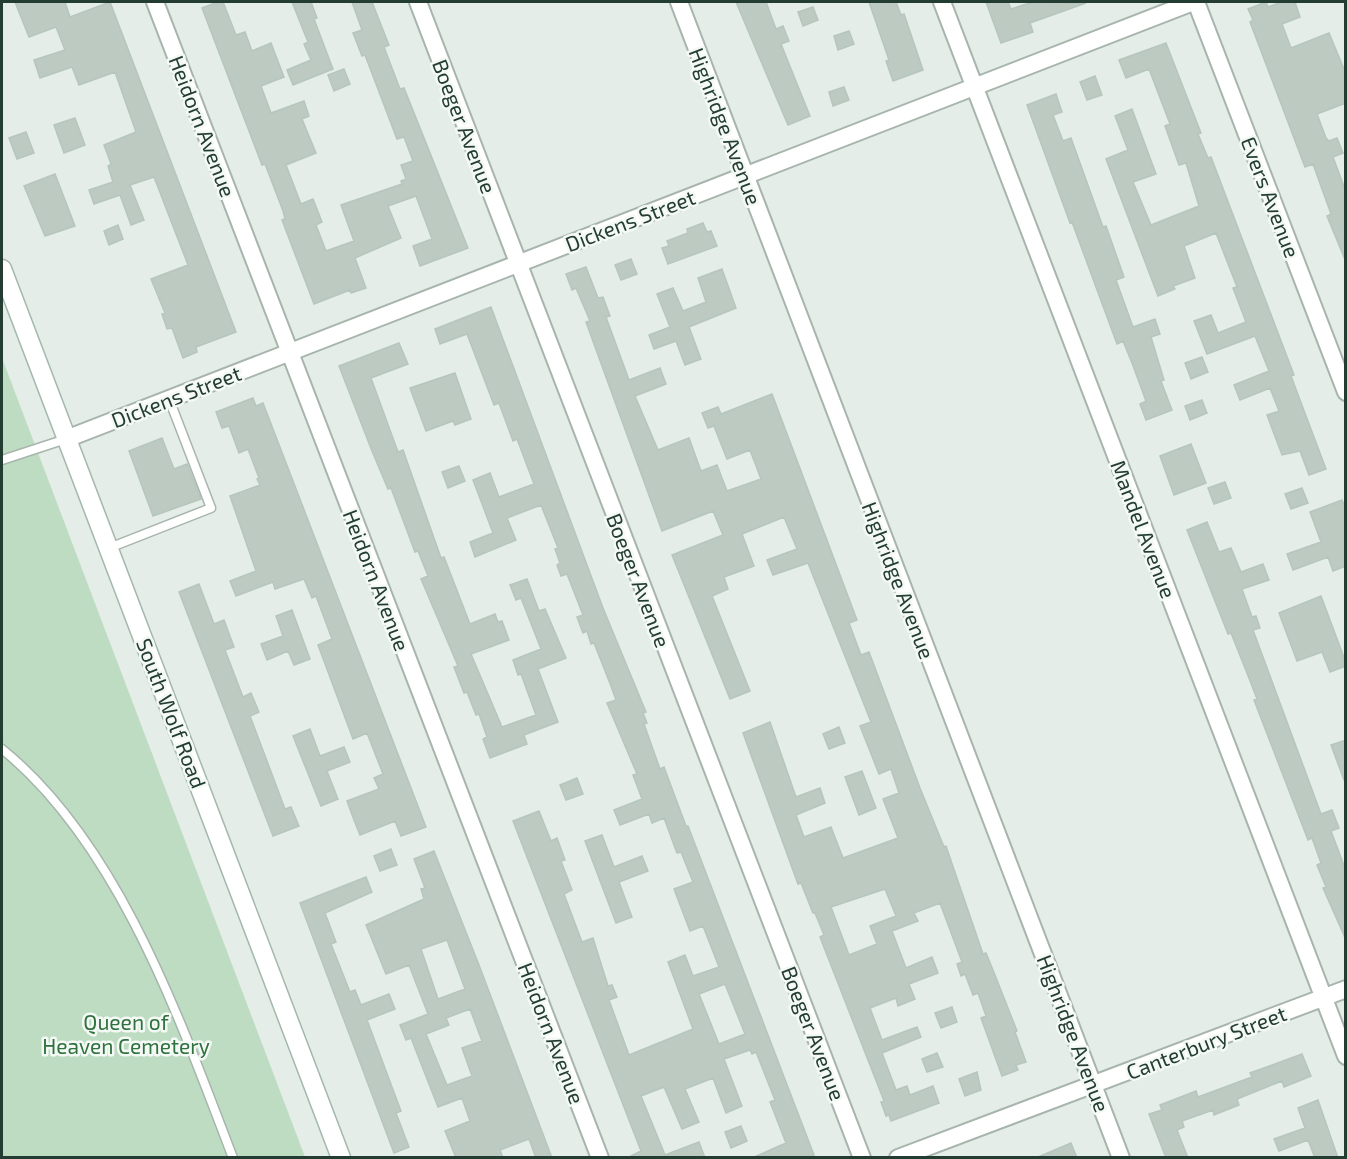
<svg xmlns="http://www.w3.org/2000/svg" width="1347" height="1159" font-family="'Exo 2',sans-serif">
<rect width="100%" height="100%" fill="#e4ede7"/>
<path fill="#bedcc1" d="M2 358 305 1157H2Z"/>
<path fill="#bccac2" stroke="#b6c6bd" stroke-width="1.5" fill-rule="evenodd" d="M15 2H65L70 17 110 2 236 332 196 347 197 352 183 358 172 328 167 329 162 314 165 313 151 279 188 265 154 177 130 185 144 220 131 225 120 195 94 204 89 190 113 182 108 166 111 164 104 145 136 132 115 72 79 85 72 67 40 78 34 60 65 50 56 27 29 37Z
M218 2H223L236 35 245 32 252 51 271 43 284 77 261 86 271 113 304 101 309 116 302 119 316 153 286 165 301 204 313 199 322 222 316 225 326 251 354 241 341 205 402 184 401 181 406 179 401 165 413 161 404 137 397 139 365 55 362 56 353 33 362 30 352 2H372L389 45 384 47 400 89 404 88 468 248 420 266 413 246 432 239 416 196 388 206 401 238 355 258 366 288 351 293 350 290 314 304 282 220 285 219 283 211 265 164 262 165 202 8Z
M292 2H311L317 18 314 19 333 69 293 85 287 70 311 60 304 44 308 42Z
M736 2H766L776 29 783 26 789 41 781 44 810 116 788 125Z
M869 2H896L901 15 904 14 923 70 893 81 886 61 889 60Z
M986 2H1008L1011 9 1033 2 1086 3 1030 23 1033 32 1001 43Z
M1266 2 1268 7 1281 2H1295L1300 17 1282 24 1291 48 1329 33 1346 74V103L1317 114 1326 138 1329 141 1337 138 1343 153 1333 157 1346 192V262L1327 216 1331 214 1313 164 1305 167 1250 22 1253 20 1248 9Z
M813 7 818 20 803 26 798 12Z
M849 31 854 44 838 50 834 36Z
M1166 43 1201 133 1198 134 1208 158 1211 157 1294 375 1291 376 1326 469 1309 475 1300 451 1282 455 1267 415 1279 411 1270 388 1240 400 1234 385 1269 371 1255 336 1207 354 1194 321 1211 315 1218 333 1246 322 1233 288 1237 287 1216 233 1184 246 1195 278 1173 286 1175 289 1158 296 1106 159 1128 150 1115 116 1132 109 1156 174 1133 182 1151 225 1199 206 1186 163 1179 165 1165 126 1170 124 1149 69 1126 78 1119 60Z
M344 69 350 84 334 91 328 75Z
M1095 76 1102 95 1087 100 1080 82Z
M844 87 849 100 833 106 829 92Z
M1056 94 1062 112 1053 115 1063 141 1071 138 1103 227 1106 226 1124 277 1116 280 1133 327 1155 319 1160 334 1151 337 1164 380 1161 381 1172 410 1146 420 1140 404 1146 401 1132 363 1123 341 1117 344 1072 222 1070 223 1027 105Z
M75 118 85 145 64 153 54 125Z
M26 132 34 153 17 159 9 138Z
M55 174 75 226 45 236 24 186Z
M703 223 707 232 711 231 717 246 668 264 662 248 669 246 667 241 688 233 687 229Z
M118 225 123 239 109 245 104 231Z
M631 259 637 274 621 280 615 265Z
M586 267 598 298 603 297 610 316 606 317 629 380 660 368 666 384 635 396 658 450 689 438 701 471 717 465 727 491 761 479 750 450 727 459 714 426 708 428 702 413 718 407 721 414 772 394 857 620 849 623 861 655 869 652 920 788 944 847 946 846 983 954 986 953 995 975 1017 1031 1015 1032 1026 1062 1016 1065 1018 1070 1002 1076 981 1018 986 1016 978 993 973 995 965 974 961 976 957 964 962 962 940 903 914 913 918 921 892 931 906 968 932 957 938 973 909 984 915 999 898 1006 896 998 870 1008 882 1040 917 1027 921 1037 882 1053 896 1090 907 1086 910 1095 933 1086 939 1103 891 1121 889 1115 886 1116 881 1102 884 1101 820 937 824 935 815 913H813L801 883 798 884 743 733 770 722 796 797 820 788 825 803 796 815 804 837 831 827 843 858 898 838 883 799 899 793 891 769 879 774 860 726 871 722 808 563 773 575 767 560 797 549 784 517 742 534 754 566 724 577 728 589 712 596 750 691 730 699 672 555 723 535 713 511 662 531 586 322 590 321 576 288 572 290 566 274ZM885 889 896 916 870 926 877 944 849 955 831 907Z
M722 269 736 308 689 327 701 359 685 365 676 341 654 349 649 335 670 327 657 294 673 288 683 311 706 302 698 278Z
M491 307 603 608 646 712 643 713 647 723 644 724 660 769 664 767 686 826H688L814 1155 807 1158H752L786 1143 770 1102 775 1100 756 1052 752 1054 750 1050 724 1059 742 1106 726 1113 713 1078 685 1089 699 1122 682 1129 664 1087 641 1096 665 1155 699 1142 705 1158H627L641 1151 513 821 539 811 551 841 557 838 565 860 561 861 572 890 564 894 582 942 593 938 608 986 612 985 617 997 609 1000 629 1055 693 1029 668 962 685 955 693 976 719 967 703 926 690 931 674 889 693 882 681 852 677 853 664 818 652 823 649 814 620 825 614 810 642 799 633 775 637 774 607 703 616 700 611 686 594 643 591 644 587 631 583 633 577 617 583 615 567 574 561 576 557 565 560 563 555 549 558 548 541 505 507 518 516 540 475 557 470 542 493 533 473 480 490 473 499 497 534 484 517 439 513 441 499 403 494 405 467 334 440 344 435 329ZM725 984 745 1034 719 1044 699 994Z
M399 343 408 364 371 378 398 452 403 450 441 558 444 557 470 624 495 614 498 622 502 621 509 640 471 654 502 727 536 715 521 674 518 675 513 660 541 649 521 598 516 600 510 585 527 579 539 611 545 609 566 658 538 669 558 722 524 735 527 744 490 758 483 739 487 737 479 714 476 715 467 692 464 693 454 667 458 666 421 579 428 576 418 551 415 552 391 488 388 489 372 451 339 366Z
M1202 357 1208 372 1191 379 1185 363Z
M455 373 471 419 455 425 453 421 426 431 410 388Z
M253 398 256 406 263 403 426 827 401 836 395 821 360 835 354 820 347 801 379 789 374 778 383 774 367 733 353 739 318 645 332 639 316 596 312 598 304 579 275 589 273 582 236 596 230 581 256 571 230 496 260 485 257 479 259 478 248 449 239 453 229 426 222 428 216 412Z
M1202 400 1207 413 1190 420 1185 406Z
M162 438 174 469 187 464 201 499 153 516 129 451Z
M1191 444 1206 483 1174 495 1160 456Z
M459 466 465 481 448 488 442 472Z
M1225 482 1231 498 1214 504 1208 488Z
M1302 488 1308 503 1291 509 1285 494Z
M1342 500 1346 510V566L1333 571 1328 557 1293 570 1287 554 1321 542 1310 512Z
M1207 522 1219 552 1231 548 1241 572 1263 564 1269 580 1242 589 1252 617 1256 616 1260 628 1253 630 1321 814 1332 810 1339 828 1331 831 1346 871V940L1323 888 1326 887 1317 865 1321 863 1312 838 1308 840 1254 700 1257 699 1247 673 1231 633 1228 634 1187 530Z
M199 584 214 624 224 620 234 647 225 650 243 697 251 693 259 712 250 716 264 753 285 809 291 807 299 826 273 836 179 592Z
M1321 596 1346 663V666L1330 672 1322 652 1297 661 1279 613Z
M292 610 310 659 294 665 288 651 267 660 261 644 283 636 276 616Z
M839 727 845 743 829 749 823 734Z
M310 729 320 756 344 747 350 762 327 771 338 799 321 806 293 736Z
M1346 740V780H1344L1331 745Z
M862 771 876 808 859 815 845 777Z
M577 778 583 794 566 800 560 785Z
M602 835 614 867 642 856 648 871 619 882 632 917 616 923 585 841Z
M391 849 397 865 380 871 374 856Z
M434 851 479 965 552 1158H536L529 1139 500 1150 503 1158H456L445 1131 470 1121 462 1098 438 1107 411 1038 406 1040 400 1025 428 1014 409 965 386 974 366 925 424 899 421 889 425 888 414 859ZM447 940 465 989 438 999 421 949ZM470 1009 482 1041 462 1048 472 1076 447 1085 426 1034 449 1025 446 1018Z
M366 877 372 892 325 913 336 942 331 944 350 992 355 990 361 1005 389 994 395 1009 367 1020 401 1111 396 1113 409 1147 394 1153 300 903Z
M952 1007 957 1022 941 1028 935 1013Z
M937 1053 943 1067 927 1072 922 1059Z
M1302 1054 1311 1076 1284 1087 1282 1081 1237 1099 1239 1105 1214 1115 1213 1110 1182 1121 1184 1127 1177 1130 1188 1158H1166L1149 1114 1162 1110 1160 1105 1196 1091 1198 1097 1252 1077 1250 1073Z
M977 1072 981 1090 965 1096 959 1079Z
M1318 1100 1338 1158H1315L1308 1140 1279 1151 1274 1139 1305 1128 1298 1108Z
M741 1126 747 1141 731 1148 725 1132Z
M1071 1143 1077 1158H1038V1157Z"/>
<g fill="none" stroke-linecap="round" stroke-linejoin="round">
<defs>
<path id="service" d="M2 460 66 439
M109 548 211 508 169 399
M2 749C119 844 180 1020 233 1158"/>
<path id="minor" d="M155 2 600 1158
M418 2 862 1158
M679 2 1121 1158
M942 2 1346 1056
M1196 2 1346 392
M66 439 1193 2
M898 1158 1346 989"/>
<path id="secondary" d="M2 269 341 1158"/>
</defs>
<use href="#service" stroke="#a7b5ad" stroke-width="11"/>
<use href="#minor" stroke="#a7b5ad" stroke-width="20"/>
<use href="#secondary" stroke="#a3b8ad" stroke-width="21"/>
<use href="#service" stroke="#fff" stroke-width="8"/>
<use href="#minor" stroke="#fff" stroke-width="16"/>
<use href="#secondary" stroke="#fff" stroke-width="18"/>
</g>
<g text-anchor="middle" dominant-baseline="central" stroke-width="5" stroke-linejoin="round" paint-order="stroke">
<g font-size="21" fill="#243d32" stroke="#f4f9f6">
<text transform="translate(203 126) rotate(69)">Heidorn Avenue</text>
<text transform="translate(465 126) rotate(69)">Boeger Avenue</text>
<text transform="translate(726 126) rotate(69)">Highridge Avenue</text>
<text transform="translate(1271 197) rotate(69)">Evers Avenue</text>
<text transform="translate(630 220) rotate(-21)">Dickens Street</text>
<text transform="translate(176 396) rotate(-21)">Dickens Street</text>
<text transform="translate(1144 529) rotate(69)">Mandel Avenue</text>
<text transform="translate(377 580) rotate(69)">Heidorn Avenue</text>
<text transform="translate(639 580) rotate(69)">Boeger Avenue</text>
<text transform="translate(899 580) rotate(69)">Highridge Avenue</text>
<text transform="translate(172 713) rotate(69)">South Wolf Road</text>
<text transform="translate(552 1033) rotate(69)">Heidorn Avenue</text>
<text transform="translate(814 1033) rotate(69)">Boeger Avenue</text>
<text transform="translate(1074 1033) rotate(69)">Highridge Avenue</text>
<text transform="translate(1206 1042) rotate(-21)">Canterbury Street</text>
</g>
<g font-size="21" fill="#30723e" stroke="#f4f9f6">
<text x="126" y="1021">Queen of<tspan x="126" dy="24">Heaven Cemetery</tspan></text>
</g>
</g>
<rect width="1347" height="1159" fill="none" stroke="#243d32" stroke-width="6"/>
</svg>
